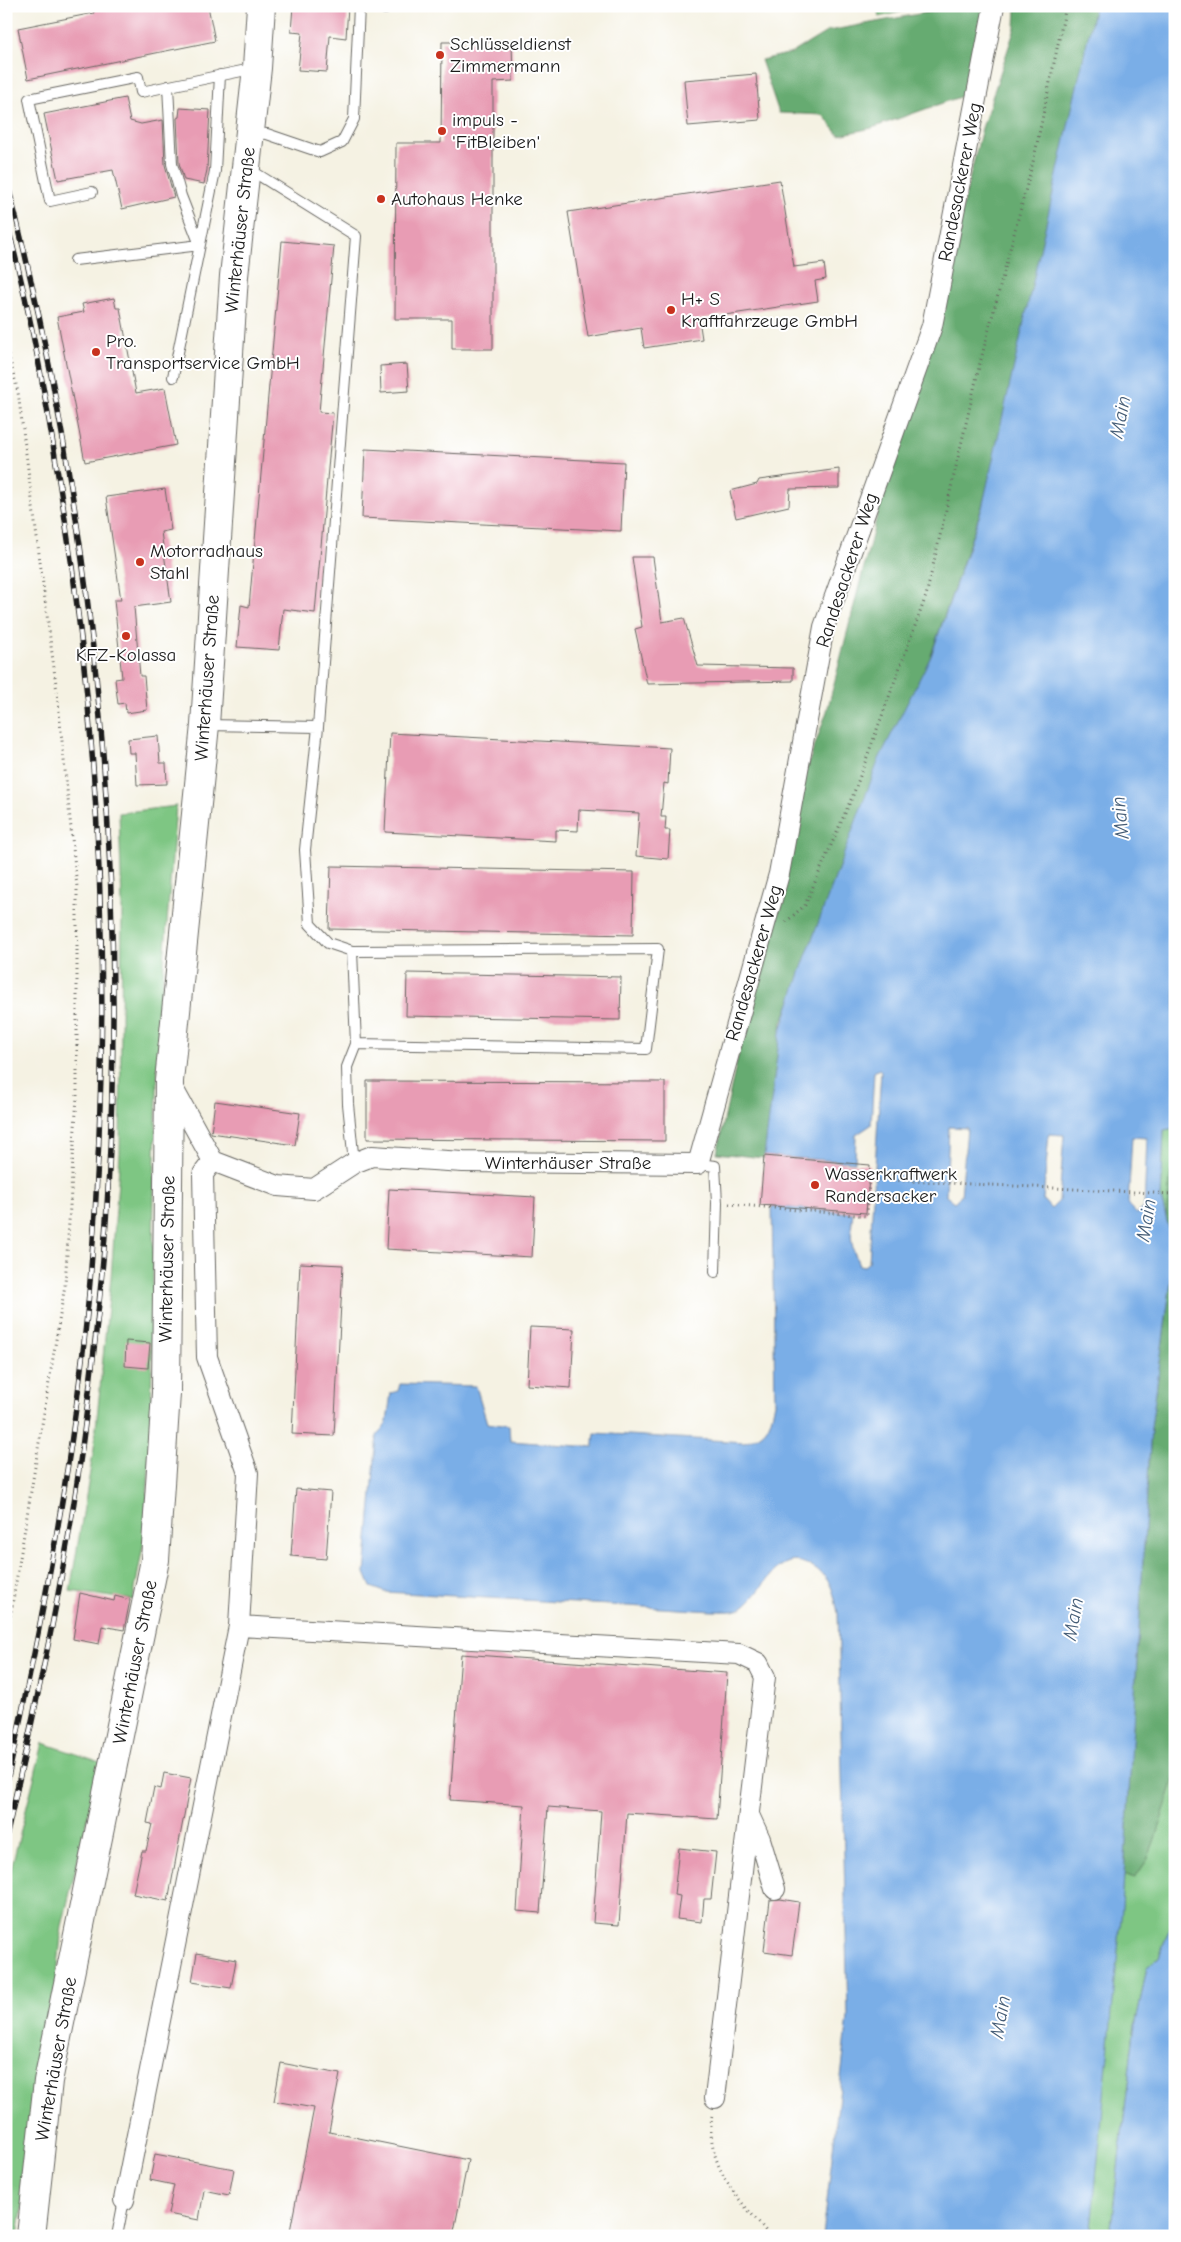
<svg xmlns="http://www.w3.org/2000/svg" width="1181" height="2242" font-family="'Comic Neue',sans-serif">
<rect width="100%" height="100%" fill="#fff"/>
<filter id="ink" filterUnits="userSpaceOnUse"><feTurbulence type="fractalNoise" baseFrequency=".02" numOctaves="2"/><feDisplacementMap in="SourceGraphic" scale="10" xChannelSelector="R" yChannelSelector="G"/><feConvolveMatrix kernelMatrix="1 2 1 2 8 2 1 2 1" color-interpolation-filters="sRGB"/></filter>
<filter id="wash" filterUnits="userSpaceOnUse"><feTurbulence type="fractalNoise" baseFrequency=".0096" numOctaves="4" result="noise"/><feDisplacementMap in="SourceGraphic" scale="20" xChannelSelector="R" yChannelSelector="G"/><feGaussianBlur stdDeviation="1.12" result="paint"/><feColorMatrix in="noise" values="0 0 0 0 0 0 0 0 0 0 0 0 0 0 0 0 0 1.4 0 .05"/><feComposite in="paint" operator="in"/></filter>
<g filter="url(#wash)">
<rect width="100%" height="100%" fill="#f5f2e3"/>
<path fill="#7ec683" stroke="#4d7150" d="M877 6H925L879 17Z
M176 806 159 1027 154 1190 151 1434 145 1535 133 1600 70 1591 94 1448 111 1277 120 1153 122 905 119 813Z
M1175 1128V1169L1171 1172 1166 1217 1161 1198 1164 1130Z
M43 1743 101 1762 62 1926 57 1976 18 2236H6V1889Z
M1175 1776 1173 1918 1159 1958 1147 1967 1134 2032 1110 2236H1090L1124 1874 1135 1878 1149 1857Z"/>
<path fill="#66ab71" stroke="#416446" d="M961 6H985L968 94 872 128 839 135 823 115 779 113 761 60 792 53 828 31Z
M1016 6H1114L982 507 931 655 897 792 839 895 782 1022 764 1158 717 1153 790 815 827 711 879 508 912 413 982 128 1015 28Z
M1175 1169V1250L1166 1217 1171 1172Z
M1175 1252V1776L1149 1857 1135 1878 1124 1874 1151 1428Z"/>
<path fill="#7aaee7" stroke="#4b6582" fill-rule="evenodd" d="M1095 6H1175V1128L1164 1130 1161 1198 1175 1252 1151 1428 1122 1908 1095 2190 1090 2236H823L848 2017 838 1613C833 1590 832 1578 810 1566 774 1545 762 1602 737 1610 730 1612 721 1611 713 1611L385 1592 371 1587 365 1573 377 1436 387 1422 391 1393 398 1391 400 1384 476 1386 487 1423 509 1426 510 1441 593 1447 595 1433 744 1442C769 1434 769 1427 775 1403L772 1206 853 1213C850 1234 850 1244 859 1265L864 1266 869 1262 881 1071 879 1069 874 1072 871 1125 856 1135 855 1162 764 1156 780 1033 803 964 879 759 931 656 982 508ZM949 1127 967 1128 961 1196 954 1202 946 1196ZM1049 1134 1064 1135 1059 1201 1051 1209 1043 1200ZM1132 1137 1147 1138 1144 1208 1137 1214 1128 1205Z
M1175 1905V2236H1110L1134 2032 1147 1967 1159 1958 1173 1918Z"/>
<g id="blocks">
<path fill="#e89cb4" d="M92 6H208L215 41 28 79 18 28 94 13Z
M293 6H348L346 38 330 36 327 72 298 70 302 33 291 32Z
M442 42H512L513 81 493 82V349H452V319H395L396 143H441Z
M756 74 760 120 688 126 684 80Z
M125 98 130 121 141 124 163 120 165 165 174 197 122 209 113 170 58 180 44 114Z
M180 108 210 110 207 170 204 184 184 180 179 163 177 118 179 117Z
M780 180 794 267 824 263 826 279 815 281 818 301 699 319 702 339 644 348 641 328 588 337 568 212Z
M282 241 334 246 319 412 333 413 315 613 283 609 279 650 237 647 241 605 249 607Z
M114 298 116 308H120L136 393 165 388 176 445 85 462 57 317 84 312 82 304Z
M407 364 409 391 381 393 380 366Z
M365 449 624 462 621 531 362 518Z
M839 469V488L790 489 789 506 736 518 730 491 757 484 759 480Z
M165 489 171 530 161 532 171 602 134 607 140 676H144L147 710 126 713 125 703 118 704 115 679 122 678 114 600H121L106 497Z
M632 557H653L662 622 684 618 698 666 793 668V681L647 684 635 629 642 627Z
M390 733 670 748 668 784 664 783 661 817H666L665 830H670L668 859 636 856 639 813 579 810 578 831 556 830V841L385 832Z
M158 736 160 763H166L167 784 137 785 135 753H129L128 739Z
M331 866 634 872 633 935 329 929Z
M407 973 621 977 620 1020 406 1016Z
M367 1081 665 1082V1141L367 1139Z
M215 1101 300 1113 295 1145 211 1133Z
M764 1156 870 1165 866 1213 760 1205Z
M389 1189 535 1197 532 1257 386 1249Z
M300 1263 343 1265 334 1436 292 1434Z
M530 1327 574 1329 571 1388 527 1385Z
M126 1341 150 1343 148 1368 125 1366Z
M296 1489 331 1492 326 1559 291 1556Z
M80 1593 114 1601 115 1596 130 1600 124 1630 102 1626 99 1644 73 1639Z
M461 1654 727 1673 717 1819 627 1813 619 1925 593 1923 601 1811 548 1807 540 1913 517 1911 524 1805 450 1800Z
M164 1773 191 1778 168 1901 133 1894 142 1851H146L152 1824 147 1823 154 1787 161 1789Z
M679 1848 716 1852 711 1899H704L702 1922 677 1919 680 1896 674 1895Z
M780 1899 799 1902 792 1955 764 1951 770 1900Z
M197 1953 236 1960 231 1988 192 1982Z
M281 2063 340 2074 329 2132 468 2160 453 2236H289L314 2108 274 2101Z
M155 2154 234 2169 229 2195 204 2190 199 2220 168 2214 174 2185 150 2180Z"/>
</g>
</g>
<g filter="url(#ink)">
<use href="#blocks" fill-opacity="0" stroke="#686762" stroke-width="1"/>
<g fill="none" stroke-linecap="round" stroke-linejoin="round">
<defs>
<path id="lane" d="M385 9V6
M252 133 267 134 320 152 342 142 354 119 359 6
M92 192 50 201 29 99 138 77 141 92 256 68
M75 260 200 245 181 196 172 164 168 86
M173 377 215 171 220 75
M206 725 318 727 356 236 249 169
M318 727 305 850 310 924 328 943 352 951 356 1044
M352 951 658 949 646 1049 356 1044 347 1067 348 1104 354 1163
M698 1164 715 1166 717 1203 715 1272
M117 2236 124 2200"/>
<path id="street" d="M170 1083 213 1161 278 1186 314 1189 354 1163 372 1156 463 1162 698 1164 779 874 824 627 932 326 994 6
M239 1626 739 1654 758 1663 765 1677 715 2098
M749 1815 760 1839 775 1889
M124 2200 239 1626 248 1473 207 1357 203 1174 213 1161"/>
<path id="secondary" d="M31 2236 48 2081 155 1560 166 1393 169 1081 205 725 234 276 257 68 261 6"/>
</defs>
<use href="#lane" stroke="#686762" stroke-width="12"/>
<use href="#street" stroke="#686762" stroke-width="22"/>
<use href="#secondary" stroke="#686762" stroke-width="30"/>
<path stroke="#686762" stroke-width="3" stroke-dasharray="1 4" stroke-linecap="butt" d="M6 345 18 392 57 692 77 887V1096L65 1285 6 1643
M786 922 805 905 853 795 926 596 980 363 1034 158 1066 6
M729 1204 867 1216 869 1179 1175 1194
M712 2116C707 2145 720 2176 739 2199 749 2212 760 2222 769 2236"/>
<use href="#lane" stroke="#fff" stroke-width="10"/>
<use href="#street" stroke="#fff" stroke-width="20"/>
<use href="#secondary" stroke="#fff" stroke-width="28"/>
<defs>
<path id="rail" d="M6 178C92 507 127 849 108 1189 104 1268 95 1346 85 1424 68 1563 37 1701 6 1838
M6 220C28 302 44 385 57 469 103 740 113 1019 89 1293 74 1459 42 1623 6 1786"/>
</defs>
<use href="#rail" stroke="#1c1c1c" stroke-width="5.5"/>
<use href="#rail" stroke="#fff" stroke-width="4" stroke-dasharray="11" stroke-linecap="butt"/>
</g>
</g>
<g fill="#c8321e" stroke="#fff" stroke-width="2">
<circle cx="440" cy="55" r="5"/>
<circle cx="442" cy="131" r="5"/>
<circle cx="381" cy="199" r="5"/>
<circle cx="671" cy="310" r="5"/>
<circle cx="96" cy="352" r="5"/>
<circle cx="140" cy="562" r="5"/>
<circle cx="126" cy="636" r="5"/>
<circle cx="815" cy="1185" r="5"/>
</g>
<g text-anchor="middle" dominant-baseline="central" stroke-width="4" stroke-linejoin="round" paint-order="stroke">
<g font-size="19" fill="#1c1c1c" stroke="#fff" text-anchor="start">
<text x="450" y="44">Schlüsseldienst<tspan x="450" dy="22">Zimmermann</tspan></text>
<text x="452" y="120">impuls -<tspan x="452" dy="22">'FitBleiben'</tspan></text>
<text x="391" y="199">Autohaus Henke</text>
<text x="681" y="299">H+ S<tspan x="681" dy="22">Kraftfahrzeuge GmbH</tspan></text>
<text x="106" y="341">Pro.<tspan x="106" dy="22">Transportservice GmbH</tspan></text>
<text x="150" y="551">Motorradhaus<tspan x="150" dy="22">Stahl</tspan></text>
<text x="126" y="655" text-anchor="middle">KFZ-Kolassa</text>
<text x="825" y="1174">Wasserkraftwerk<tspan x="825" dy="22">Randersacker</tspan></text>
</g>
<g font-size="19" fill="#1c1c1c" stroke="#fff">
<text transform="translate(960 182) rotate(-79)">Randesackerer Weg</text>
<text transform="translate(240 230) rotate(-84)">Winterhäuser Straße</text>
<text transform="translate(847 570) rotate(-72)">Randesackerer Weg</text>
<text transform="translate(207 678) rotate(-86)">Winterhäuser Straße</text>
<text transform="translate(754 963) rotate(-74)">Randesackerer Weg</text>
<text x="568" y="1163">Winterhäuser Straße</text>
<text transform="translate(167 1259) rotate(-89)">Winterhäuser Straße</text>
<text transform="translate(135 1662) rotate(-79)">Winterhäuser Straße</text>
<text transform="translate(56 2059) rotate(-80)">Winterhäuser Straße</text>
</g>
<g font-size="20" font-style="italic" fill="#465e77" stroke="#fff">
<text transform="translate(1120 417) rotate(-79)">Main</text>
<text transform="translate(1120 818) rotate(-96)">Main</text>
<text transform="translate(1146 1220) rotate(-81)">Main</text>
<text transform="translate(1073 1619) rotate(-80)">Main</text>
<text transform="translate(1000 2017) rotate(-80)">Main</text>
</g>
</g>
<rect width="1181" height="2242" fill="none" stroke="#fff" stroke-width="25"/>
</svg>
